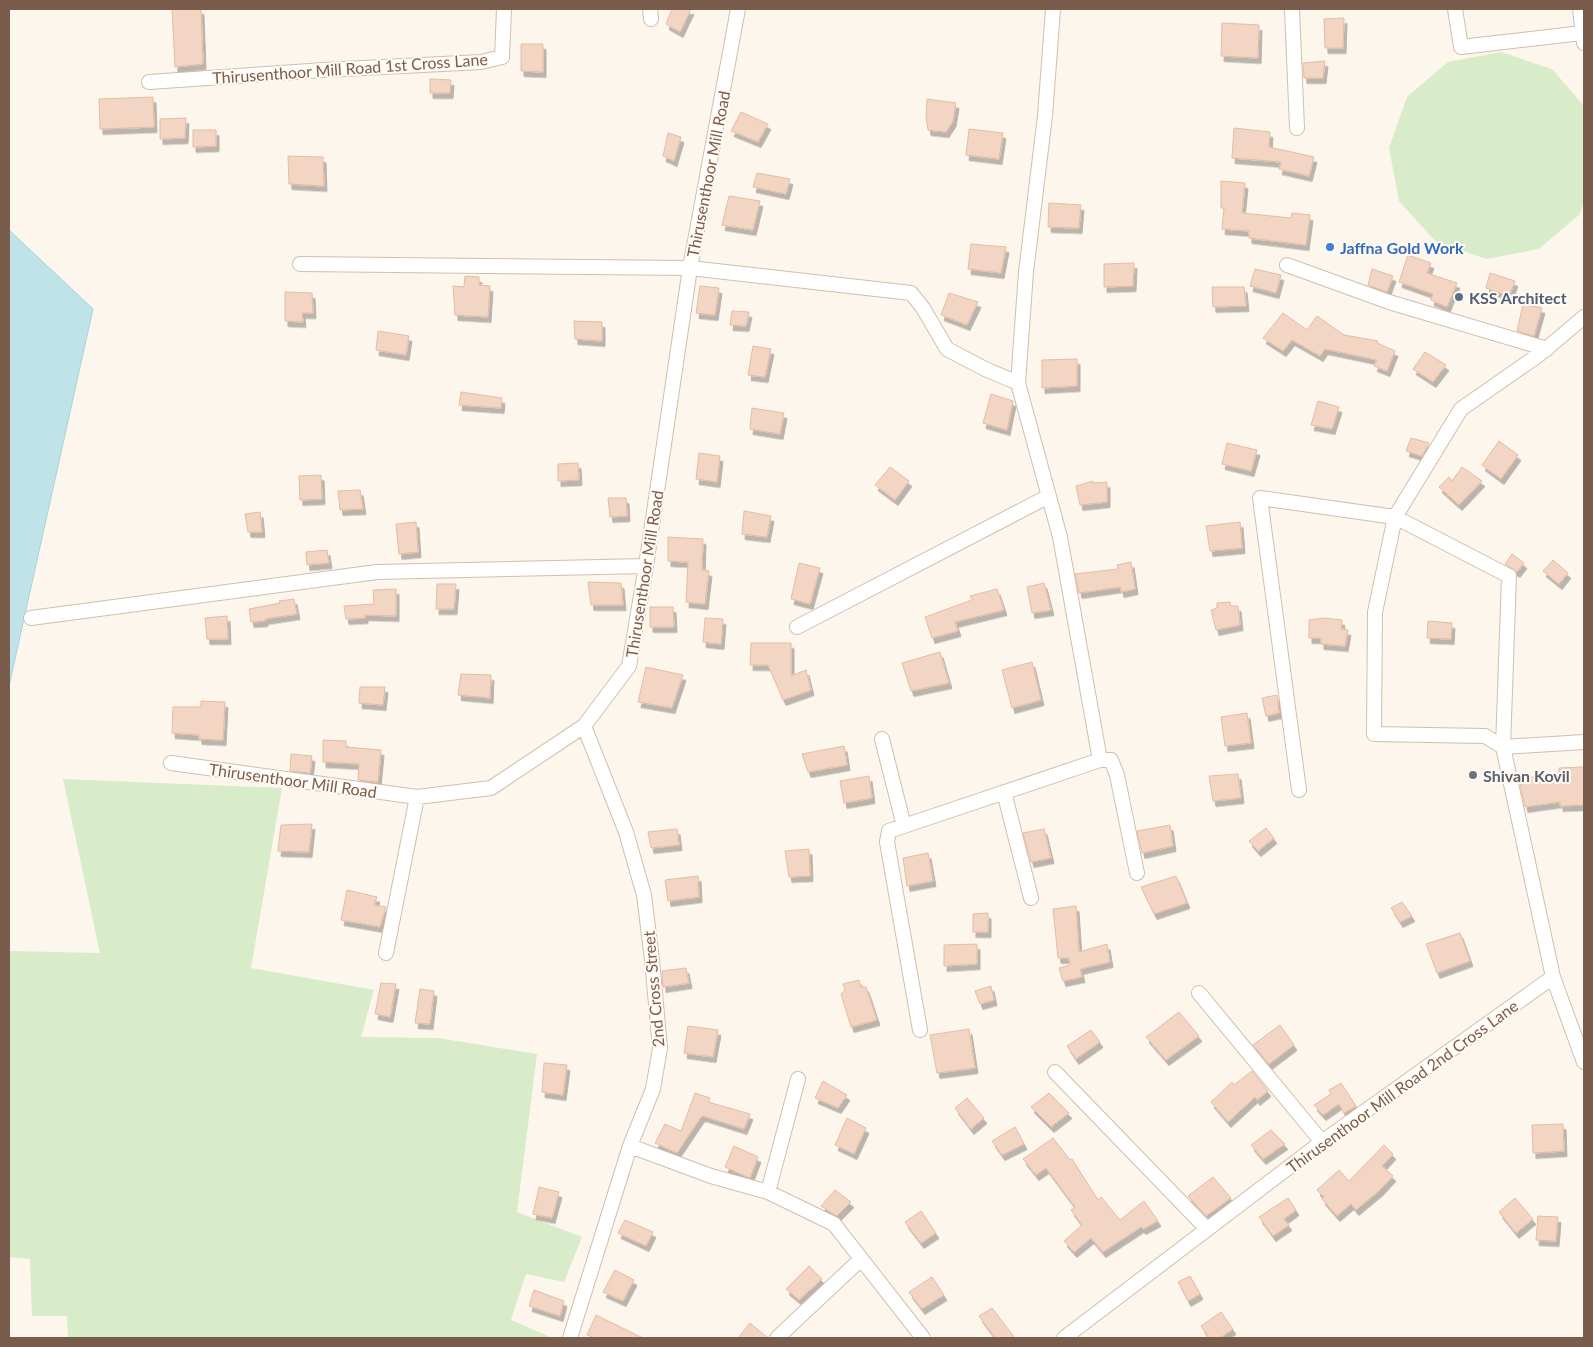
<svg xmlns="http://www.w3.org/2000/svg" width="1593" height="1347" font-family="Lato,sans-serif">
<defs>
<filter id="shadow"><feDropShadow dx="3" dy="5.5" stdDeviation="0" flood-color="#0004"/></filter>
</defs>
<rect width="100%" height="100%" fill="#fdf6ec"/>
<path fill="#d8ecc9" d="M1501 52 1552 69 1584 106V201L1580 214 1539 249 1486 259 1435 241 1399 201 1389 148 1407 97 1448 62Z
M63 779 282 788 251 968 374 990 361 1037 438 1038 537 1054 517 1212 582 1237 564 1282 526 1274 511 1320 553 1338H68L67 1316H32L30 1259 9 1257V951L100 953Z"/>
<path fill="#bfe3e8" stroke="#a5d3da" d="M9 230 93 309 9 686Z"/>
<path fill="#f3d5c3" stroke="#e6bba3" filter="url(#shadow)" d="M172 9H201L203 64 175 67Z
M672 9H691L680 32 666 24Z
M1344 18 1343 48H1325L1324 19Z
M1222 23 1259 25 1258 58 1221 56Z
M521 44H543V72L521 71Z
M1325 61 1323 78H1304L1303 63Z
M430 79 451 80 450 93H430Z
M153 97 154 127 100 129 99 99Z
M927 99 956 103 953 121 946 132 928 130 926 116Z
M741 112 768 124 758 142 731 131Z
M186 118 185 138 160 139V119Z
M1234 128 1270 132 1269 147 1314 157 1309 176 1279 169 1281 162 1232 158Z
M969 129 1003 133 999 159 966 155Z
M193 130H216V146L193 147Z
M668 133 681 137 674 161 663 156Z
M288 156 323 157 324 186 289 184Z
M757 173 790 179 786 194 753 187Z
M1221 181 1245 183 1242 213 1291 218 1292 213 1310 215 1306 245 1249 238V231L1222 229 1224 208H1221Z
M729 196 760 201 753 230 722 225Z
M1049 203 1081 205 1079 228 1048 227Z
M971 244 1006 247 1001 273 968 269Z
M1408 255 1431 263 1427 273 1457 283 1447 307 1431 300 1433 294 1399 282Z
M1134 263 1133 286 1104 287V264Z
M1255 269 1281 275 1276 293 1250 286Z
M1372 269 1393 276 1387 292 1368 285Z
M1490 273 1515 281 1509 296 1486 288Z
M465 276 479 277V285L490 286 488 317 455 315 453 286 464 287Z
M700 286 719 288 715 315 696 313Z
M1212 287H1244L1246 306 1213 307Z
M285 292 312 293 313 313H302L303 322 285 321Z
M949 293 978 302 967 325 941 315Z
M1523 304 1542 308 1534 336 1517 331Z
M732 311 749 312 746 326 730 325Z
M1283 313 1307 330 1317 316 1344 335 1378 341 1377 343 1395 351 1387 371 1374 366 1377 360 1325 349 1320 356 1292 340 1283 351 1263 338Z
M574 321 602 322V341L575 339Z
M378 331 409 336 406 355 376 350Z
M753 346 771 349 765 377 748 375Z
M1425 352 1446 365 1433 382 1413 369Z
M1077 359V386L1042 388V360Z
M461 392 502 398 501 408 459 405Z
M991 394 1013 401 1007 430 983 423Z
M1318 401 1339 407 1332 429 1311 425Z
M752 408 784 413 780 434 750 429Z
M1411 438 1429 443 1422 456 1406 451Z
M1499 441 1518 455 1501 479 1482 465Z
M1227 443 1257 450 1251 471 1222 464Z
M699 453 720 456 717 482 696 479Z
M578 463 579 480 558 481V464Z
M890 467 909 481 895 500 875 485Z
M1462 467 1482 481 1459 505 1439 487 1449 477 1452 481Z
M321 475 322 499 300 500 299 476Z
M1093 481V483L1107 482V502L1080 505 1076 486Z
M360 490 363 509 340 510 338 491Z
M608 498H626L627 516 610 517Z
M744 511 771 516 767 537 742 534Z
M260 512 262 532H248L245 514Z
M416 522 418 552 399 554 396 524Z
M1240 522 1242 548 1210 551 1206 526Z
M668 537 703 539 702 570 709 571 705 604 686 602 688 562 668 561Z
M327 550 329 563 307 565 306 552Z
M1512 554 1524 563 1517 572 1505 564Z
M1553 560 1568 573 1559 584 1543 571Z
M1131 562 1135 589 1121 592 1120 587 1079 593 1075 574 1118 569 1117 565Z
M799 563 820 568 810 604 791 599Z
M588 582 621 583 623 605H591Z
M1044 583 1051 610 1032 613 1027 587Z
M437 584H456L454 609H436Z
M396 589V616L365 615V618L346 619 344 606 374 604 373 590Z
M997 589 1004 610 955 622 958 631 932 638 925 617 972 600 970 596Z
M294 599 297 614 265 619V621L251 622 249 609 280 603 279 601Z
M1230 602 1231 606H1238L1240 625 1216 630 1211 610 1217 608V603Z
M650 607H673L674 627H650Z
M227 616 228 639H207L205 618Z
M705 618 723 619 721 644 703 642Z
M1324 618 1342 620 1341 629 1348 630 1345 646 1321 644V638H1309V620Z
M1428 621 1452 623 1451 639 1427 638Z
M751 643H791V676L806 670 811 690 783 700 768 665H750Z
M940 652 949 683 911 691 902 663Z
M1032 662 1041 700 1012 708 1002 670Z
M646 667 683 675 672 708 638 702Z
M461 674 491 675 490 698 458 695Z
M360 687H385L383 705 359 703Z
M1277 695 1279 713 1266 716 1262 698Z
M201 701 225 702 223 740 199 739V735L172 733 173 707H201Z
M1247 713 1251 743 1225 746 1221 717Z
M323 740 346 741V747L381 750 378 782 358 780 359 764 323 762Z
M844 746 847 765 808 772 802 754Z
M291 754 312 756 310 773 290 771Z
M1584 767V805L1560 806V802L1525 807 1519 779 1559 773V768Z
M1238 774 1241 798 1213 801 1209 776Z
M869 776 872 798 844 803 840 781Z
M312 824 309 852 278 851 281 825Z
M1170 825 1173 846 1142 853 1137 831Z
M1266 828 1274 838 1258 851 1249 841Z
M677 829 679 845 651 848 648 832Z
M1044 829 1051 858 1031 862 1023 833Z
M809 849 810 876 789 877 785 851Z
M928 853 933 881 907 886 903 858Z
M698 876 699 897 668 901 665 880Z
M1176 876 1187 903 1154 914 1141 887Z
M347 890 377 897 374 905 386 907 380 927 341 920Z
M1402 902 1412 916 1400 922 1391 908Z
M1076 906 1079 952 1107 944 1110 962 1080 969 1082 977 1063 981 1059 968 1070 965 1069 958H1058L1053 909Z
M988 913V932H973V914Z
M1460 933 1470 961 1437 973 1426 944Z
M977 944V964L944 966V945Z
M686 968 689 983 663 987 662 971Z
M859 980 861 987H866L877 1020 851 1027 841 994 845 990 843 984Z
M381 983 396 984 390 1017 375 1014Z
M991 986 994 1000 980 1004 975 991Z
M420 989 434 991 430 1024 415 1023Z
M1179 1012 1199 1036 1166 1060 1146 1037Z
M1280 1025 1294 1045 1269 1064 1253 1045Z
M688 1026 718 1030 713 1057 684 1053Z
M969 1029 975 1068 937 1073 930 1035Z
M1091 1030 1100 1042 1076 1059 1067 1046Z
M544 1063 567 1065 563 1095 542 1092Z
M1252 1071 1268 1091 1257 1100 1255 1097 1228 1122 1211 1102 1232 1082 1234 1085Z
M823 1081 847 1095 838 1108 815 1098Z
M1341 1083 1356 1106 1344 1113 1339 1104 1323 1115 1314 1105 1331 1094 1329 1090Z
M695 1093 710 1098 708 1102 750 1114 744 1129 703 1116 701 1117 677 1153 655 1143 665 1124 681 1131Z
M1049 1093 1069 1113 1051 1127 1031 1107Z
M967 1098 984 1118 971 1129 955 1108Z
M847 1118 866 1128 854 1154 835 1145Z
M1563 1124 1564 1151 1533 1153 1532 1125Z
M1015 1127 1024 1144 1002 1155 992 1141Z
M1271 1130 1285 1144 1263 1159 1251 1145Z
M1053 1138 1070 1160 1072 1159 1098 1200 1101 1197 1120 1220 1144 1201 1158 1221 1143 1229 1141 1227 1103 1252 1091 1238 1074 1252 1064 1241 1082 1225 1071 1210 1075 1207 1046 1168 1036 1175 1023 1159Z
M1384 1145 1393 1154 1382 1166 1393 1176 1380 1190 1356 1210 1351 1204 1337 1216 1322 1199 1324 1197 1317 1190 1339 1170 1349 1181Z
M734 1146 758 1157 750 1178 725 1167Z
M1213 1177 1231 1198 1206 1216 1188 1196Z
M539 1187 559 1192 552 1218 533 1214Z
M835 1190 851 1202 837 1216 821 1206Z
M1288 1198 1296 1210 1284 1219 1289 1225 1273 1236 1259 1217Z
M1515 1198 1533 1219 1516 1233 1499 1212Z
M921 1211 936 1233 921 1243 905 1222Z
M1538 1216 1558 1217 1556 1241 1536 1240Z
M625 1220 653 1232 646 1246 618 1233Z
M809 1266 822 1279 799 1300 786 1289Z
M615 1270 634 1280 623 1301 603 1292Z
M1190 1276 1200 1294 1188 1301 1178 1282Z
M932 1277 944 1295 922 1309 909 1292Z
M534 1290 564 1301 560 1316 529 1306Z
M992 1308 1015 1338H995L979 1316Z
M1221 1312 1233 1329 1220 1338H1209L1201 1326Z
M596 1315 643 1338H595L587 1335Z
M750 1323 768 1338H738Z"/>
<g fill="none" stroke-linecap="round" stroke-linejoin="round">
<defs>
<path id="minor" d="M650 9 651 19
M1292 9 1297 128
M1455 9 1461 47 1582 33
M1580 9 1584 43
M149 82 324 70 481 62 502 57 504 9
M300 264 690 268 911 293 923 308 947 349 985 369 1018 383 1026 272 1045 116 1053 9
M1287 265 1389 302 1547 349
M1584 317 1540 354 1461 409 1395 517 1509 576 1503 747 1584 742
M31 618 377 572 646 566
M797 627 1049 496
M882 739 904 826
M1100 760H1111L1117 775 1137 873
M171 763 417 797 491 788 584 726 629 666 646 566 690 268 738 9
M1004 792 1031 898
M386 953 417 797
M1553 977 1584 1062
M1199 993 1322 1142
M920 1030 887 842 889 831 1100 760 1060 537 1018 383
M1055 1072 1207 1229
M630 1146 711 1176 768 1192 834 1224 923 1338
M768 1192 798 1079
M570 1338 630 1146 653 1089 660 1048 652 960 644 895 626 832 584 726
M777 1338 861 1259
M1064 1338 1322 1142 1553 977 1503 747 1485 736 1374 734 1375 612 1395 517 1260 498 1299 790"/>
</defs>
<use href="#minor" stroke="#d1beb0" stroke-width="16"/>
<use href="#minor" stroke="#fff" stroke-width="14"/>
</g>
<circle fill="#3f7fe0" stroke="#fffaf3" stroke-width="2" cx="1330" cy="247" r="5"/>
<circle fill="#5c6f8a" stroke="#fffaf3" stroke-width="2" cx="1459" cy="297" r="5"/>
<circle fill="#6b7280" stroke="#fffaf3" stroke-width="2" cx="1473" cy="775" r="5"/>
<g text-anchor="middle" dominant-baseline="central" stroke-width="4" stroke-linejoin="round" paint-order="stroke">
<g font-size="16" fill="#7a5c4d" stroke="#fffaf3">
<text transform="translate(350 68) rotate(-4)">Thirusenthoor Mill Road 1st Cross Lane</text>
<text transform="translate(708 174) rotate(-79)">Thirusenthoor Mill Road</text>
<text transform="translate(644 574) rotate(-81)">Thirusenthoor Mill Road</text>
<text transform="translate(293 780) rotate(8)">Thirusenthoor Mill Road</text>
<text transform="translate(653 989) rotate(-95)">2nd Cross Street</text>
<text transform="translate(1402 1086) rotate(-36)">Thirusenthoor Mill Road 2nd Cross Lane</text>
</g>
<g font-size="16" font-weight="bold" fill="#366cbe" stroke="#fffaf3" text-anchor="start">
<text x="1340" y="247">Jaffna Gold Work</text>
</g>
<g font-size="16" font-weight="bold" fill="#4e5e75" stroke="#fffaf3" text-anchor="start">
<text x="1469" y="297">KSS Architect</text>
</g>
<g font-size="16" font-weight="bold" fill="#5b616d" stroke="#fffaf3" text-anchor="start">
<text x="1483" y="775">Shivan Kovil</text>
</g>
</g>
<rect width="1593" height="1347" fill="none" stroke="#7a5c4d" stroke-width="20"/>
</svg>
